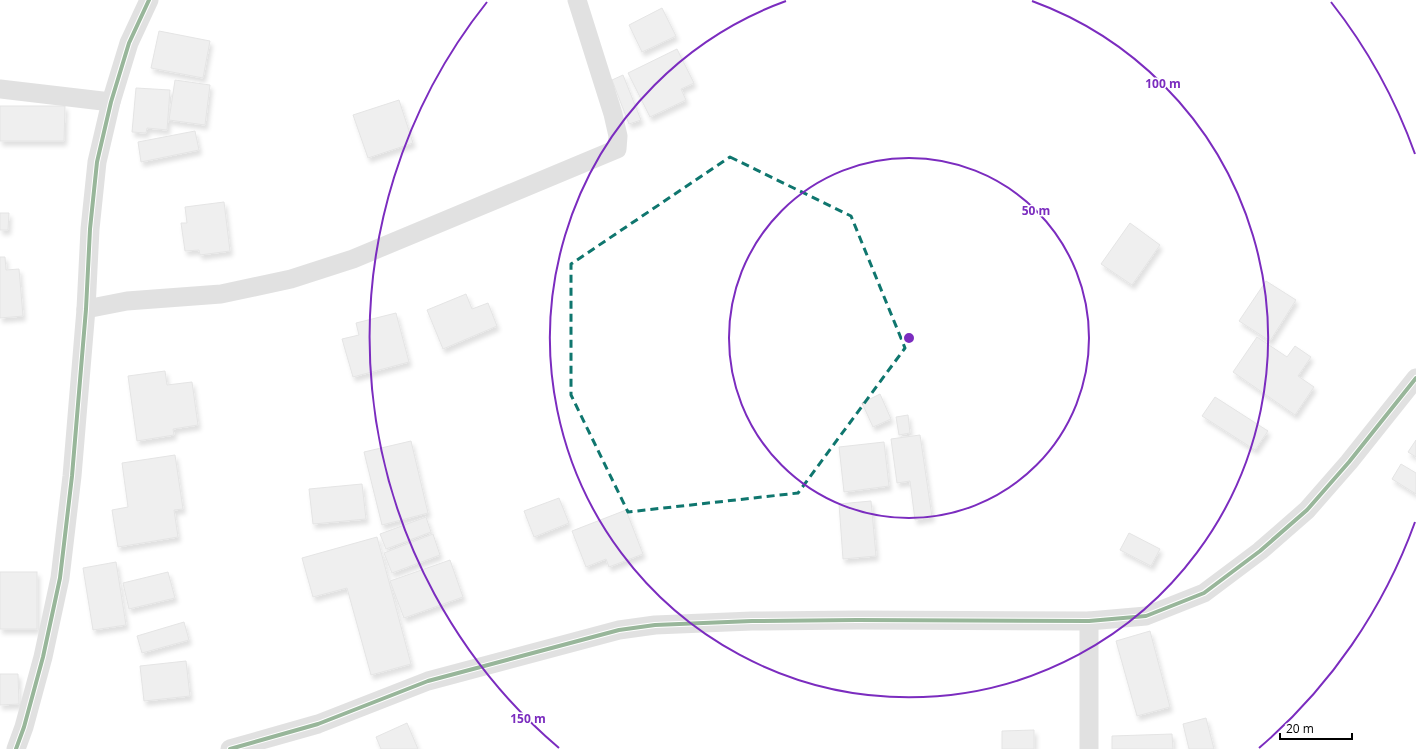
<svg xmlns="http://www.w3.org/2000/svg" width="1416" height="749" font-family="'Open Sans',sans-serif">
<defs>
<filter id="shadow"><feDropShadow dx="2.5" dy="4.5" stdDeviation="2" flood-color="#0004"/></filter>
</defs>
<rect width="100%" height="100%" fill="#fff"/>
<g fill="#dcdcdc" stroke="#c4c4c4" filter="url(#shadow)">
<polygon points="662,8 676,36 642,52 629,25"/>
<polygon points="159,31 210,41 203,78 151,68"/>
<polygon points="677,49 694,83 681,89 686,100 650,117 628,73"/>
<polygon points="623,75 641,120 629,124 612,80"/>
<polygon points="175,80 210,85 205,125 169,120"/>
<polygon points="136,88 170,90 167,130 147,128 146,133 132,132"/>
<polygon points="399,100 413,143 368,158 353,115"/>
<polygon points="0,106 65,106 64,141 0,141"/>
<polygon points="195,131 199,150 141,162 138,142"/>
<polygon points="224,202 230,251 200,255 199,250 185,251 181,223 187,223 185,207"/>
<polygon points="0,213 9,213 8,230 0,230"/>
<polygon points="1130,223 1160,245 1132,285 1101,264"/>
<polygon points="0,257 5,257 6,270 19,269 23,316 0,318"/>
<polygon points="1266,281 1296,300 1270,341 1239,321"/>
<polygon points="466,294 472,309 488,303 497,326 443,349 427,310"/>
<polygon points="396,313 409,362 353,377 342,339 359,335 356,323"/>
<polygon points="1257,337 1287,357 1295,346 1311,357 1298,376 1314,387 1295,415 1233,372"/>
<polygon points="165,371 167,385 192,382 198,425 173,429 174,435 137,441 128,376"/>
<polygon points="880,394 891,419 873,427 862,403"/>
<polygon points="1215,397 1268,431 1255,450 1202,416"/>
<polygon points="908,415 910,433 899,435 896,417"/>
<polygon points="920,435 932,517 915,520 910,481 897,483 891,439"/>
<polygon points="1416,440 1416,457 1408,452"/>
<polygon points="411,441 428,513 382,525 364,452"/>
<polygon points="884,442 889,486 844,492 839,447"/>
<polygon points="175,455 183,509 174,510 178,537 118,547 112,510 128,507 122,463"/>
<polygon points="1401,464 1416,473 1416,494 1392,479"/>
<polygon points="362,484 366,519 313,524 309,489"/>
<polygon points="559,498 569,523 534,537 524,511"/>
<polygon points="871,501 876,556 843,559 839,504"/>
<polygon points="626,510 643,554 609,567 606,559 586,567 572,531"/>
<polygon points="426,517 431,532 386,549 380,534"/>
<polygon points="1129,533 1160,549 1151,566 1120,550"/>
<polygon points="433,534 440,555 392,573 384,553"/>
<polygon points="377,537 411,664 371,675 347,588 313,597 302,558"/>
<polygon points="450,560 463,597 404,618 390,581"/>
<polygon points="116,562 126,625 93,630 83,568"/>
<rect x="0" y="572" width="37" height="57"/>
<polygon points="168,572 175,598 129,609 123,583"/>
<polygon points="184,622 189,640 142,653 137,636"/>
<polygon points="1150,631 1170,707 1137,716 1116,641"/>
<polygon points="186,661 190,696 144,701 140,666"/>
<polygon points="0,674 18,674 19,704 0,705"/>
<polygon points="1206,718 1214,749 1189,749 1183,724"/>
<polygon points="407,723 418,749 381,749 376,737"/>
<polygon points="1034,730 1034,749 1002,749 1002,731"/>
<polygon points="1172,734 1173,749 1112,749 1112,736"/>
</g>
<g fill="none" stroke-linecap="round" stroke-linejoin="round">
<g stroke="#bdbdbd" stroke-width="19">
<polyline points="0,89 111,102"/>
<polyline points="86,309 127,301 221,294 291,279 353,259 617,149 618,136 613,114 577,0"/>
<polyline points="1089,621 1089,749"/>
<polyline points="16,749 24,727 43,657 60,578 72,476 86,309 90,229 97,162 111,102 129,43 149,0"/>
<polyline points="230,749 318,724 428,681 619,630 655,625 752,621 857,620 1089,621 1146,616 1204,593 1260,551 1307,510 1349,462 1416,378"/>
</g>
<defs>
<g id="cycleway">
<polyline points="16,749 24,727 43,657 60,578 72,476 86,309 90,229 97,162 111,102 129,43 149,0"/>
<polyline points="230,749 318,724 428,681 619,630 655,625 752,621 857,620 1089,621 1146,616 1204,593 1260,551 1307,510 1349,462 1416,378"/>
</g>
</defs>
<use href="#cycleway" stroke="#fff" stroke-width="6"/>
<use href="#cycleway" stroke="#1b5e20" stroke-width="4"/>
</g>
<path d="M0 0H1416V749H0ZM730 157 851 216 905 348 798 493 628 512 571 395V264Z" fill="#fff" fill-opacity=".55" fill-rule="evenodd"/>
<path fill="none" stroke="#0f766e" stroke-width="3" stroke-dasharray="8 5" stroke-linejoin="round" d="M730 157 851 216 905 348 798 493 628 512 571 395V264Z"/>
<g fill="none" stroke="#7b2cbf" stroke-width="2">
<circle cx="909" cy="338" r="180"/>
<path d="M1032 1A359 359 0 1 1 786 1"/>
<path d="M1415 522A539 539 0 0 1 1259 748M559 748A539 539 0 0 1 487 2M1331 2A539 539 0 0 1 1415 154"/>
</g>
<circle cx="909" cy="338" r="6" fill="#7b2cbf" stroke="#fff" stroke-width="2"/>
<g font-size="12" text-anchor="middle" font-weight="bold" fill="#7b2cbf" stroke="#fff" stroke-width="3" stroke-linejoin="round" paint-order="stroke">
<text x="1163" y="88">100 m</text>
<text x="1036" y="215">50 m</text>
<text x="528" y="723">150 m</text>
</g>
<path d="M1280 733v6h72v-6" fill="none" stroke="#000000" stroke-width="2"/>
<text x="1286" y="733" font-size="12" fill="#000000" stroke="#ffffff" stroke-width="3" paint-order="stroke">20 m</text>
</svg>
